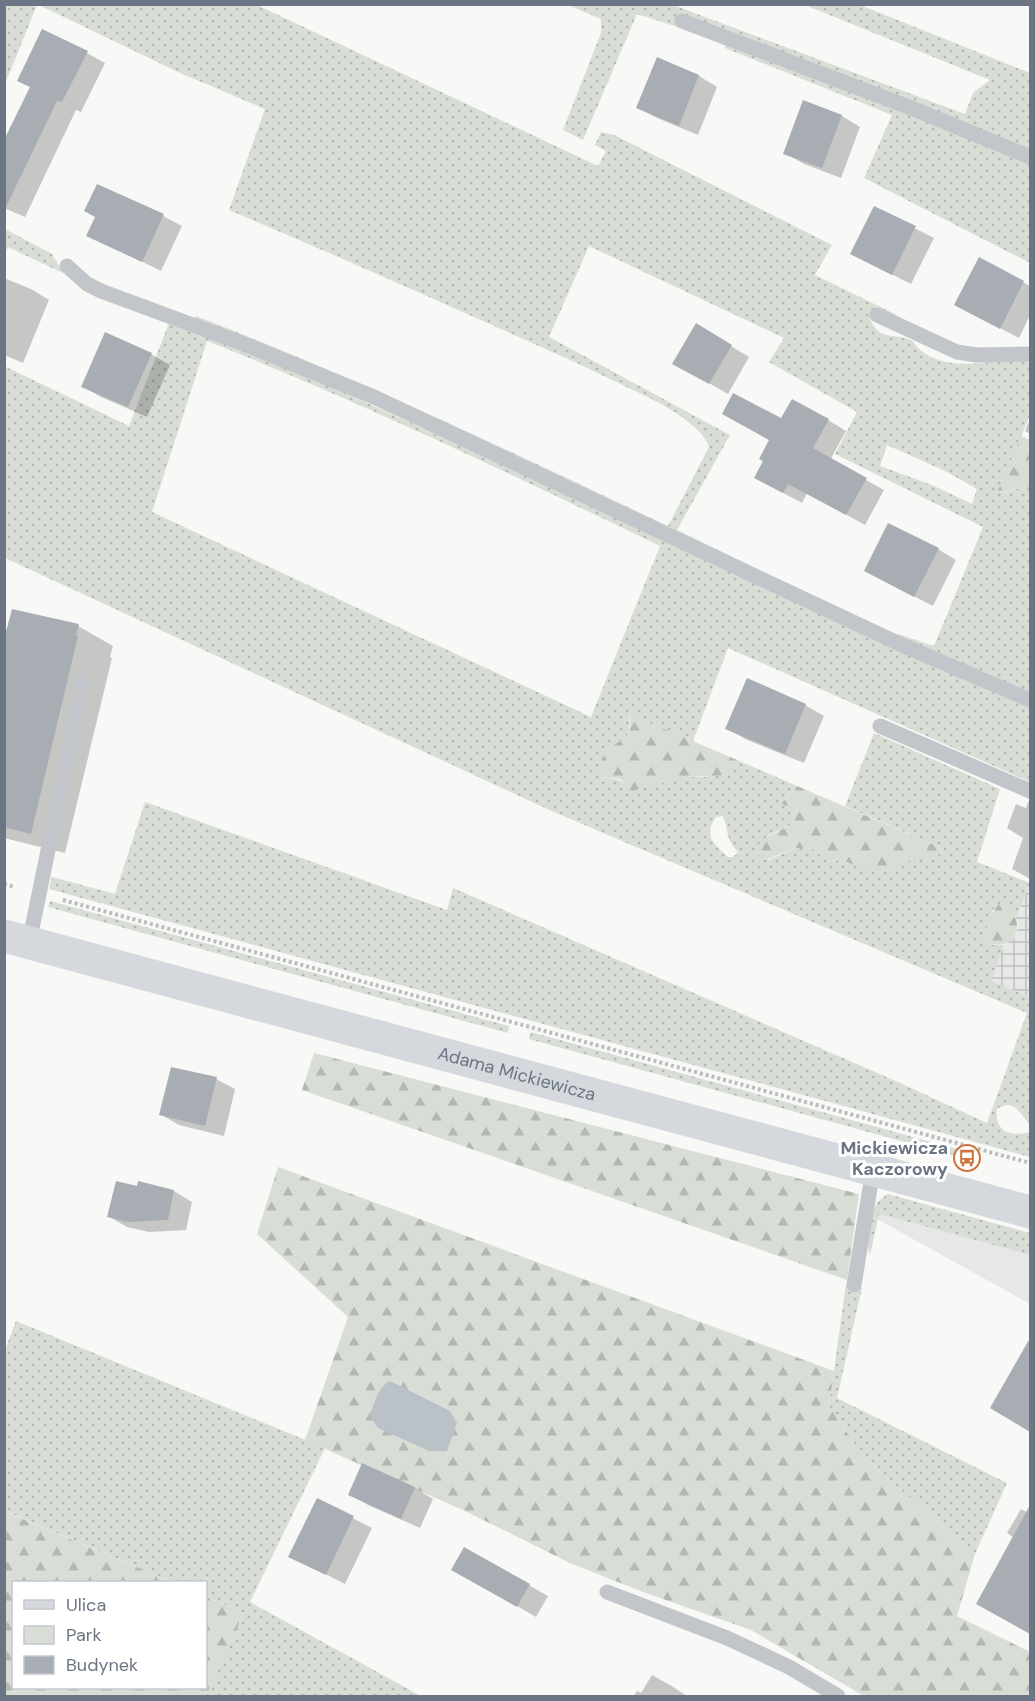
<svg xmlns="http://www.w3.org/2000/svg" width="1035" height="1701" font-family="'DM Sans',sans-serif">
<defs>
<pattern id="industrial-grid" width="8" height="8" patternUnits="userSpaceOnUse" patternTransform="scale(1.5)"><rect width="8" height="8" fill="#e6e7e6"/><path d="M0 4h8M4 0v8" fill="none" stroke="#bec0c0"/></pattern>
<pattern id="green-dots" width="8" height="8" patternUnits="userSpaceOnUse" patternTransform="scale(1.5)"><rect width="8" height="8" fill="#d8ddd6"/><path d="M2 2h.1M6 6h.1" fill="none" stroke="#b3b8b3" stroke-width="1.8" stroke-linecap="round"/></pattern>
<pattern id="forest-firs" width="22" height="20" patternUnits="userSpaceOnUse" patternTransform="scale(1.5)"><rect width="22" height="20" fill="#d8ddd6"/><path d="M5 1l3.5 6h-7zM16 11l3.5 6h-7z" fill="#b3b8b3"/></pattern>
</defs>
<rect width="100%" height="100%" fill="#f8f8f6"/>
<polygon fill="#e6e7e6" points="879,1214 1030,1255 1030,1304 877,1219"/>
<polygon fill="url(#industrial-grid)" points="1030,883 1030,997 990,981 1004,945 1015,937 1018,928 1016,918"/>
<g fill="url(#green-dots)" fill-rule="evenodd">
<polygon points="5,4 37,5 5,84 4,5"/>
<path d="M39 5H257L598 166 606 151 595 145 601 132 614 135 832 245 815 275 897 315 874 311 870 319C880 340 889 333 908 339 914 340 914 344 918 348 924 354 934 359 942 361 971 369 1001 357 1030 362V415L998 493 1030 486V692L896 637 898 634 934 646 983 527 835 454 857 412 769 362 784 338 589 246 549 337 730 435 677 530 743 562 740 563 194 319 196 316C357 378 512 452 668 526L709 447C706 432 677 413 663 405 611 378 557 354 503 330 412 289 321 249 229 210L265 109 178 72ZM887 445 945 471 977 489 972 504 932 485 880 466Z"/>
<polygon points="568,5 673,5 965,114 973,93 990,80 805,5 860,5 1030,73 1030,151 681,18 678,27 637,14 583,140 563,130 601,33 601,19"/>
<polygon points="726,44 895,108 1030,164 1030,263 864,178 892,115 725,48"/>
<polygon points="5,229 52,254 63,273 8,247 5,254"/>
<path d="M169 323 282 365 365 402 571 496 901 652 1030 708V782L728 648 693 741 629 715C631 735 627 741 608 750L601 777C616 780 622 776 628 793L647 785 668 782 685 777H706L736 769 737 760 797 786 782 803 794 816 792 824 767 836 768 860 796 848 814 849 827 861 842 860 857 866 906 862 917 857H936L944 849 845 806 874 733 1000 789 977 862 1030 883 1016 918 1011 905 993 909 985 941 993 945H1004L991 981 1030 997V1125C1020 1114 1014 1097 997 1109 994 1132 1011 1137 1030 1132V1157L49 889 52 877 115 894 145 802 447 910 453 888 898 1082 987 1123 1027 1013 554 812 5 558 4 366 129 426ZM207 341C361 402 511 474 660 546L591 717 152 512ZM723 816C729 831 725 838 738 852L733 857H728C714 844 703 836 716 817Z"/>
<polygon points="50,901 509,1026 508,1033 48,907"/>
<polygon points="531,1032 957,1149 956,1156 529,1039"/>
<path d="M888 1194 1030 1233V1255L879 1214 870 1255C865 1244 871 1213 877 1203 880 1199 884 1197 888 1194Z"/>
<polygon points="846,1284 862,1288 837,1398 1007,1483 975,1554 865,1459 829,1406"/>
<polygon points="16,1321 325,1448 250,1602 421,1696 206,1696 244,1613 206,1597 206,1582 172,1582 5,1511 4,1353"/>
</g>
<g fill="url(#forest-firs)">
<polygon points="1021,436 1030,440 1030,486 997,493"/>
<path d="M629 714 737 760 736 769C722 780 702 775 686 777 680 778 674 781 668 782 651 786 644 786 628 793L623 789 624 784 620 779 601 777 597 771C600 764 603 754 609 749 625 737 633 738 629 714Z"/>
<path d="M797 786 944 849 936 857H917L894 869 876 871 857 866 842 860 827 861 813 849 796 848 762 861C756 854 757 848 761 840L792 824 794 816 782 803Z"/>
<path d="M1001 902 1012 905C1014 913 1018 922 1017 930 1014 946 996 948 985 941 985 927 991 911 1001 902Z"/>
<polygon points="314,1053 859,1194 847,1280 302,1090"/>
<polygon points="278,1167 834,1371 829,1406 865,1459 975,1554 957,1616 1030,1652 1030,1696 864,1696 751,1630 643,1592 570,1563 465,1511 305,1440 348,1317 257,1234"/>
<polygon points="4,1511 172,1582 14,1582 14,1688 206,1688 206,1597 244,1613 206,1696 5,1696"/>
</g>
<path fill="#bbc2c7" d="M390 1381 450 1411 457 1423 447 1451H429L378 1428 370 1416C374 1404 378 1387 390 1381Z"/>
<g fill="#0003">
<polygon points="87,53 105,63 81,112 76,110 25,217 4,208 4,143"/>
<polygon points="658,59 699,76 717,87 698,135 657,118 638,108"/>
<polygon points="804,102 842,116 860,127 841,178 804,164 785,153"/>
<polygon points="875,208 934,238 911,284 871,264"/>
<polygon points="163,216 182,226 161,271 88,235"/>
<polygon points="979,259 1030,286 1030,315 1019,338 956,305"/>
<polygon points="4,278 31,289 49,300 23,363 4,355"/>
<polygon points="696,325 749,357 728,394 674,363"/>
<polygon points="151,354 170,365 147,417 101,397 82,386"/>
<polygon points="1030,419 1030,434 1025,431"/>
<polygon points="782,420 828,420 846,431 830,460 884,490 865,525 807,493 802,503 774,488"/>
<polygon points="938,549 956,560 933,606 884,581"/>
<polygon points="78,626 113,646 110,657 112,658 65,853 4,838 4,645"/>
<polygon points="805,705 824,716 804,763 745,739 727,728"/>
<polygon points="1028,802 1030,802 1030,879 1012,869 1023,838 1007,828 1016,804 1026,808"/>
<polygon points="216,1079 235,1089 224,1136 179,1125 160,1114"/>
<polygon points="139,1183 174,1191 192,1202 186,1230 149,1232 127,1227 108,1216 138,1188"/>
<polygon points="1027,1348 1030,1350 1030,1431 992,1408"/>
<polygon points="363,1465 415,1488 433,1499 420,1528 368,1505 350,1494"/>
<polygon points="317,1500 372,1528 345,1584 290,1556"/>
<polygon points="1021,1509 1030,1514 1030,1633 996,1614 1014,1538 1007,1533"/>
<polygon points="465,1549 548,1596 536,1617 453,1569"/>
<polygon points="652,1675 670,1685 687,1696 634,1696 637,1691 641,1693"/>
</g>
<g fill="#a8adb4">
<polygon points="42,29 88,51 62,102 57,101 4,211 4,140 30,87 17,81"/>
<polygon points="657,57 699,75 679,126 636,108"/>
<polygon points="803,100 842,115 822,168 783,154"/>
<polygon points="97,184 164,214 142,262 86,236 95,217 84,211"/>
<polygon points="874,206 916,226 892,275 850,254"/>
<polygon points="979,257 1024,281 1000,329 954,305"/>
<polygon points="696,323 732,345 709,384 672,364"/>
<polygon points="105,332 152,353 128,407 81,387"/>
<polygon points="733,393 781,418 792,399 829,419 813,448 867,478 846,515 788,484 783,493 754,478 763,461 759,459 769,440 722,414"/>
<polygon points="888,523 939,548 914,597 864,571"/>
<polygon points="12,609 79,624 76,636 78,636 31,834 4,827 4,639"/>
<polygon points="747,678 806,704 785,754 725,729"/>
<polygon points="171,1067 217,1077 205,1126 159,1115"/>
<polygon points="116,1181 137,1186 138,1181 174,1190 168,1220 129,1222 107,1217"/>
<polygon points="1030,1338 1030,1432 990,1408"/>
<polygon points="362,1463 415,1487 401,1519 348,1495"/>
<polygon points="317,1498 354,1516 326,1575 288,1557"/>
<polygon points="1030,1505 1030,1634 976,1604"/>
<polygon points="464,1547 530,1584 517,1607 451,1570"/>
</g>
<g fill="none" stroke-linecap="round" stroke-linejoin="round">
<g stroke="#babcbf" stroke-width="4" stroke-dasharray="3 3" stroke-linecap="butt">
<polyline points="4,884 15,887"/>
<polyline points="63,900 1030,1163"/>
</g>
<g stroke="#c2c5c9" stroke-width="15">
<polyline points="682,21 909,107 1030,157"/>
<polyline points="67,266 87,284 101,291 244,344 374,397 902,645 1030,700"/>
<polyline points="877,315 957,352 977,355 1030,354"/>
<polyline points="880,726 1030,791"/>
<polyline points="29,943 83,680"/>
<polyline points="854,1285 873,1170"/>
<polyline points="607,1592 727,1638 789,1667 838,1696"/>
</g>
<path stroke="#d5d8dc" stroke-width="33" id="s1" d="M4 936 1030 1212"/>
</g>
<defs>
<symbol id="bus-ring" viewBox="-11 -11 22 22"><circle r="9.5" fill="#fff" stroke="#ce7441" stroke-width="1.5"/><path d="M-5-6H5V4H4V6H2V4H-2V6H-4V4H-5ZM-3.5-4V0h7V-4ZM-3.5 1.2v1.5H-2V1.2ZM2 1.2v1.5H3.5V1.2Z" fill="#ce7441"/></symbol>
</defs>
<g fill-rule="evenodd">
<use href="#bus-ring" x="952" y="1143" width="30" height="30"/>
</g>
<g text-anchor="middle" stroke-width="6" stroke-linejoin="round" paint-order="stroke">
<g font-size="18" fill="#6b7583" stroke="#fff">
<text dy="6" stroke="none"><textPath href="#s1" startOffset="531">Adama Mickiewicza</textPath></text>
</g>
<g font-size="18" font-weight="bold" fill="#6b7583" stroke="#fff" text-anchor="end">
<text x="948" y="1154">Mickiewicza<tspan x="948" dy="21">Kaczorowy</tspan></text>
</g>
</g>
<rect width="1035" height="1701" fill="none" stroke="#6b7583" stroke-width="12"/>
<rect x="12" y="1581" width="195" height="108" fill="#ffffff" stroke="#c4c8cd" stroke-width="1.5"/>
<rect x="24" y="1600" width="30" height="9" fill="#d5d8dc" stroke="#c4c8cd" stroke-width="1.5"/>
<text x="66" y="1611" font-size="18" fill="#6b7583">Ulica</text>
<rect x="24" y="1626" width="30" height="18" fill="#d8ddd6" stroke="#c4c8cd" stroke-width="1.5"/>
<text x="66" y="1641" font-size="18" fill="#6b7583">Park</text>
<rect x="24" y="1656" width="30" height="18" fill="#a8adb4" stroke="#c4c8cd" stroke-width="1.5"/>
<text x="66" y="1671" font-size="18" fill="#6b7583">Budynek</text>
</svg>
